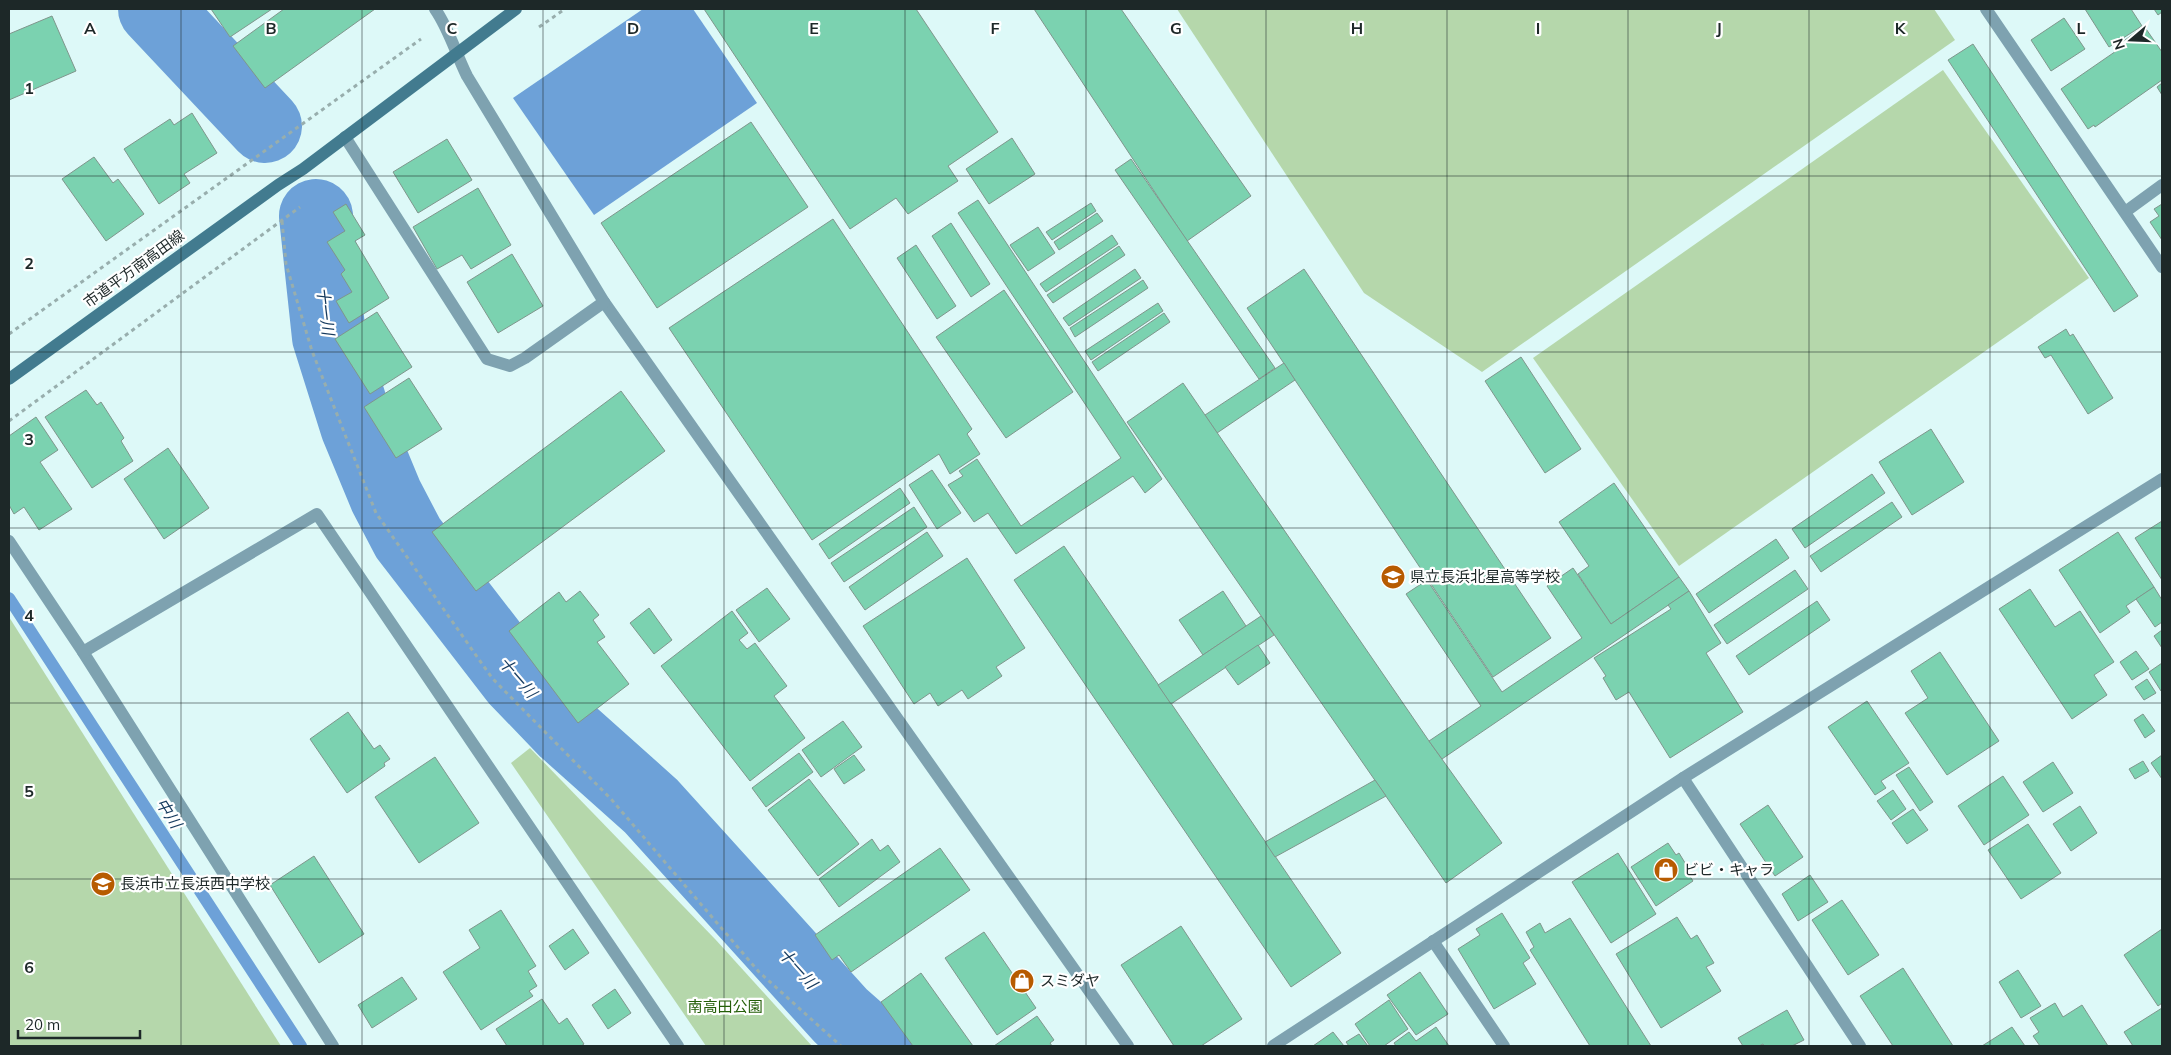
<svg xmlns="http://www.w3.org/2000/svg" width="2171" height="1055" font-family="Mulish,'Noto Sans JP',sans-serif">
<rect width="100%" height="100%" fill="#ddf9f8"/>
<g fill="#b5d7ab">
<polygon points="1177,9 1934,9 1955,40 1482,372 1364,293"/>
<polygon points="1943,70 2089,278 1679,566 1533,358"/>
<polygon points="9,617 281,1046 9,1046"/>
<polygon points="530,748 715,939 812,1046 706,1046 511,763"/>
</g>
<polygon fill="#6da1d8" points="643,9 693,9 757,103 594,215 513,98"/>
<g fill="none" stroke-linecap="round" stroke-linejoin="round">
<polyline stroke="#6da1d8" stroke-width="12" points="9,598 301,1046"/>
<g stroke="#6da1d8" stroke-width="74">
<polyline points="155,9 265,126"/>
<polyline points="316,216 329,337 357,426 386,496 408,538 516,678 566,730 651,806 841,1016 875,1046"/>
</g>
</g>
<g fill="#7bd2b0" stroke="#7f968c">
<polygon points="211,9 272,9 230,37"/>
<polygon points="284,9 375,9 265,88 233,46"/>
<polygon points="704,9 916,9 998,132 948,166 958,181 908,214 896,198 850,229"/>
<polygon points="1034,9 1121,9 1251,196 1187,241"/>
<polygon points="2085,9 2131,9 2142,26 2109,47"/>
<polygon points="2154,9 2162,9 2162,12 2158,15"/>
<polygon points="52,16 76,71 9,100 9,34"/>
<polygon points="2064,18 2085,49 2051,71 2031,40"/>
<polygon points="2144,26 2162,52 2162,80 2095,127 2094,125 2088,129 2061,89 2119,49 2117,46"/>
<polygon points="1973,44 2138,296 2114,312 1948,60"/>
<polygon points="2162,83 2162,95 2157,87"/>
<polygon points="192,113 217,153 184,174 190,183 159,204 124,149 170,119 174,125"/>
<polygon points="751,122 808,207 657,308 601,223"/>
<polygon points="1012,138 1035,174 989,204 966,169"/>
<polygon points="447,139 472,180 418,213 393,172"/>
<polygon points="94,157 113,183 118,179 144,214 106,241 62,179"/>
<polygon points="1131,159 1275,368 1259,379 1115,170"/>
<polygon points="478,188 511,245 471,269 462,255 437,269 413,227"/>
<polygon points="978,200 1162,479 1145,493 1133,476 1016,554 988,513 974,522 948,485 963,476 959,471 977,459 1021,526 1121,458 958,213"/>
<polygon points="1091,203 1096,211 1052,240 1046,232"/>
<polygon points="346,204 365,235 355,241 389,298 349,323 336,301 352,292 341,274 345,270 327,242 345,231 333,212"/>
<polygon points="2162,204 2162,240 2150,222 2159,216 2154,209"/>
<polygon points="1097,213 1103,221 1059,250 1054,242"/>
<polygon points="833,219 972,429 967,434 980,454 950,474 939,454 812,540 669,328"/>
<polygon points="951,223 990,284 971,297 932,236"/>
<polygon points="1038,227 1055,253 1028,271 1010,245"/>
<polygon points="1112,235 1118,244 1046,292 1040,284"/>
<polygon points="916,245 956,306 937,319 897,258"/>
<polygon points="1119,246 1125,255 1053,303 1047,295"/>
<polygon points="512,254 543,306 498,333 467,282"/>
<polygon points="1135,269 1141,278 1069,326 1063,318"/>
<polygon points="1304,269 1551,638 1493,677 1247,308"/>
<polygon points="1143,280 1148,288 1075,337 1070,328"/>
<polygon points="1004,290 1073,392 1006,438 936,337"/>
<polygon points="1158,303 1163,311 1091,360 1085,351"/>
<polygon points="377,312 412,367 370,394 335,339"/>
<polygon points="1164,313 1170,322 1098,371 1092,362"/>
<polygon points="2066,329 2070,336 2073,334 2113,398 2088,414 2051,355 2045,358 2038,347"/>
<polygon points="1521,357 1581,449 1545,473 1485,381"/>
<polygon points="1284,363 1295,380 1217,433 1205,415"/>
<polygon points="409,378 442,429 396,458 364,407"/>
<polygon points="1183,383 1429,741 1502,843 1446,883 1127,422"/>
<polygon points="86,390 97,405 101,402 124,438 121,441 133,461 92,488 45,417"/>
<polygon points="621,391 665,451 476,591 432,532"/>
<polygon points="36,417 58,450 40,462 72,509 39,530 24,507 14,514 9,505 9,436"/>
<polygon points="1931,429 1964,482 1912,515 1879,462"/>
<polygon points="168,448 209,508 164,539 124,479"/>
<polygon points="932,470 961,513 937,529 909,485"/>
<polygon points="1872,474 1885,493 1805,548 1792,529"/>
<polygon points="1614,483 1679,577 1611,624 1578,574 1589,566 1559,522"/>
<polygon points="900,488 910,503 829,559 819,544"/>
<polygon points="1892,502 1902,517 1821,572 1810,556"/>
<polygon points="914,507 927,527 844,582 831,563"/>
<polygon points="2162,521 2162,580 2135,538"/>
<polygon points="927,532 943,556 865,610 849,587"/>
<polygon points="2118,532 2154,587 2126,606 2130,612 2100,633 2059,570"/>
<polygon points="1776,539 1789,558 1709,613 1696,594"/>
<polygon points="1064,546 1341,953 1291,987 1014,580"/>
<polygon points="967,558 1025,648 996,667 1002,676 968,699 962,690 938,706 930,693 914,704 863,626"/>
<polygon points="1573,568 1611,624 1679,577 1689,591 1442,759 1429,741 1481,706 1406,594 1427,580 1502,692 1582,638 1547,586"/>
<polygon points="1795,570 1808,589 1727,644 1714,625"/>
<polygon points="2154,587 2162,600 2162,622 2155,627 2136,599"/>
<polygon points="767,588 790,619 759,642 736,610"/>
<polygon points="2030,589 2055,627 2080,611 2114,662 2094,675 2107,695 2072,719 1999,609"/>
<polygon points="580,591 599,615 593,620 605,637 597,642 629,684 578,723 509,631 559,592 566,602"/>
<polygon points="1223,591 1246,626 1203,655 1179,620"/>
<polygon points="1689,591 1721,643 1706,653 1743,712 1670,758 1629,692 1616,700 1603,678 1606,676 1594,658 1671,609 1668,605"/>
<polygon points="1817,601 1830,620 1749,675 1736,656"/>
<polygon points="649,608 672,640 654,654 630,623"/>
<polygon points="732,611 748,633 739,640 747,649 755,643 787,686 774,696 805,738 750,781 661,666"/>
<polygon points="1261,616 1274,635 1171,704 1158,685"/>
<polygon points="2162,630 2162,648 2154,636"/>
<polygon points="1258,645 1270,663 1238,685 1225,667"/>
<polygon points="2136,651 2149,669 2132,680 2120,662"/>
<polygon points="1940,652 1999,741 1947,775 1905,713 1928,698 1911,671"/>
<polygon points="2162,663 2162,690 2161,691 2149,672"/>
<polygon points="2147,679 2156,693 2144,700 2135,687"/>
<polygon points="1867,701 1909,763 1881,781 1886,788 1875,795 1828,727"/>
<polygon points="348,712 374,749 380,745 390,759 384,763 385,766 347,793 310,739"/>
<polygon points="2143,714 2155,731 2145,738 2134,720"/>
<polygon points="843,721 862,747 821,777 802,750"/>
<polygon points="799,753 813,772 766,807 752,788"/>
<polygon points="854,755 865,770 844,784 834,769"/>
<polygon points="2162,755 2162,779 2151,763"/>
<polygon points="435,757 479,823 419,863 375,797"/>
<polygon points="2143,761 2149,771 2135,779 2129,769"/>
<polygon points="2053,762 2073,793 2043,812 2023,782"/>
<polygon points="1909,767 1933,802 1920,811 1896,775"/>
<polygon points="2003,776 2029,815 1984,845 1958,806"/>
<polygon points="809,779 859,844 818,876 768,810"/>
<polygon points="1375,780 1386,796 1275,857 1265,842"/>
<polygon points="1893,790 1906,809 1891,820 1877,801"/>
<polygon points="1768,805 1803,857 1775,876 1740,824"/>
<polygon points="2080,806 2097,833 2071,851 2053,824"/>
<polygon points="1913,809 1928,830 1907,844 1892,823"/>
<polygon points="2028,824 2061,873 2021,899 1988,850"/>
<polygon points="872,839 880,851 888,845 900,862 839,907 819,879"/>
<polygon points="1668,843 1676,855 1679,853 1690,871 1687,872 1693,881 1656,906 1631,867"/>
<polygon points="940,848 970,890 851,972 839,955 832,960 815,935"/>
<polygon points="1618,853 1656,914 1611,943 1572,882"/>
<polygon points="314,856 364,934 319,963 270,885"/>
<polygon points="1810,875 1828,902 1798,921 1782,894"/>
<polygon points="1842,900 1879,955 1848,975 1812,920"/>
<polygon points="501,910 536,966 528,971 537,986 529,991 533,996 481,1030 443,972 480,948 469,930"/>
<polygon points="1502,913 1530,958 1523,963 1536,984 1494,1009 1458,949 1480,935 1476,929"/>
<polygon points="1677,917 1691,939 1697,935 1714,963 1706,967 1721,991 1661,1028 1616,954"/>
<polygon points="1570,918 1651,1046 1590,1046 1530,950 1534,947 1526,932 1540,923 1545,933"/>
<polygon points="1181,926 1242,1019 1201,1046 1174,1046 1121,965"/>
<polygon points="573,929 589,953 565,970 549,946"/>
<polygon points="2162,929 2162,1003 2158,1006 2124,955"/>
<polygon points="984,932 1036,1008 997,1035 945,958"/>
<polygon points="1903,968 1953,1046 1893,1046 1860,996"/>
<polygon points="2018,970 2041,1006 2021,1018 1999,982"/>
<polygon points="1420,972 1448,1014 1416,1035 1387,995"/>
<polygon points="921,973 973,1046 913,1046 881,1002"/>
<polygon points="402,977 417,999 372,1028 358,1005"/>
<polygon points="615,989 631,1013 608,1029 592,1005"/>
<polygon points="542,999 559,1024 567,1018 584,1044 581,1046 507,1046 496,1029"/>
<polygon points="1389,1000 1408,1029 1384,1046 1370,1046 1355,1024"/>
<polygon points="2055,1003 2063,1017 2082,1005 2108,1046 2040,1046 2033,1036 2039,1032 2030,1018"/>
<polygon points="2162,1008 2162,1046 2133,1046 2124,1032"/>
<polygon points="1787,1010 1804,1040 1792,1046 1764,1046 1763,1044 1759,1046 1743,1046 1738,1038"/>
<polygon points="1037,1016 1054,1040 1050,1043 1052,1046 994,1046"/>
<polygon points="1436,1027 1449,1046 1396,1046 1394,1043 1409,1032 1416,1041"/>
<polygon points="2012,1027 2025,1046 1982,1046"/>
<polygon points="1333,1032 1344,1046 1313,1046"/>
<polygon points="1359,1034 1368,1046 1349,1046 1346,1042"/>
</g>
<g fill="none" stroke-linecap="round" stroke-linejoin="round">
<g stroke="#98aead" stroke-width="3" stroke-dasharray="4 4" stroke-linecap="butt">
<polyline points="539,27 565,9"/>
<polyline points="282,221 286,264 312,351 376,513 492,678 611,799 759,972 841,1046"/>
<polyline points="9,334 421,39"/>
<polyline points="9,421 300,207"/>
</g>
<g stroke="#7ea2b0" stroke-width="12">
<path d="M435 9C449 29 456 54 467 76L604 302 1128 1046"/>
<polyline points="1986,9 2162,267"/>
<polyline points="345,137 487,359 510,366 525,358 604,302"/>
<polyline points="2125,212 2162,185"/>
<polyline points="9,541 83,652 333,1046"/>
<polyline points="83,652 317,514 678,1046"/>
<polyline points="1683,778 1860,1046"/>
<polyline points="1433,941 1504,1046"/>
<polyline points="1273,1046 1683,778 2162,479"/>
</g>
<polyline stroke="#427b8f" stroke-width="12" points="9,379 278,185 303,169 516,9"/>
</g>
<path fill="none" stroke="#1d2828" stroke-width="1" stroke-opacity="0.55" d="M181 9V1046M362 9V1046M543 9V1046M724 9V1046M905 9V1046M1086 9V1046M1266 9V1046M1447 9V1046M1628 9V1046M1809 9V1046M1990 9V1046M9 176H2162M9 352H2162M9 528H2162M9 703H2162M9 879H2162"/>
<defs>
<symbol id="school-disc" viewBox="-11 -11 22 22"><circle r="9.5" fill="#b75b00" stroke="#fff"/><path d="M0-5L7-2L0 1L-7-2ZM-4 1L0 2.5L4 1V4Q0 6-4 4Z" fill="#fff"/></symbol>
<symbol id="shop-disc" viewBox="-11 -11 22 22"><circle r="9.5" fill="#b75b00" stroke="#fff"/><path d="M-5-2.5h2.3a2.7 3.5 0 0 1 5.4 0H5L5.5 6h-11ZM-1.5-2.5h3a1.5 2.3 0 0 0-3 0Z" fill="#fff"/></symbol>
</defs>
<g fill-rule="evenodd">
<use href="#school-disc" x="1379" y="563" width="28" height="28"/>
<use href="#shop-disc" x="1652" y="856" width="28" height="28"/>
<use href="#school-disc" x="89" y="870" width="28" height="28"/>
<use href="#shop-disc" x="1008" y="967" width="28" height="28"/>
</g>
<g text-anchor="middle" stroke-width="4.5" stroke-linejoin="round" paint-order="stroke">
<g font-size="15" fill="#1d2828" stroke="#fff">
<text transform="translate(134 269) rotate(-36)" y="5">市道平方南高田線</text>
</g>
<g font-size="15" fill="#1d2828" stroke="#fff" text-anchor="start">
<text x="1410" y="582">県立長浜北星高等学校</text>
<text x="1684" y="875">ビビ・キャラ</text>
<text x="120" y="889">長浜市立長浜西中学校</text>
<text x="1040" y="986">スミダヤ</text>
</g>
<g font-size="15" fill="#235e07" stroke="#fff">
<text x="725" y="1012">南高田公園</text>
</g>
<g font-size="16" font-style="italic" fill="#153a5e" stroke="#fff">
<text transform="translate(326 311) rotate(83)" y="6">十一川</text>
<text transform="translate(518 677) rotate(49)" y="6">十一川</text>
<text transform="translate(169 813) rotate(57)" y="6">中川</text>
<text transform="translate(798 968) rotate(48)" y="6">十一川</text>
</g>
</g>
<g font-size="16" text-anchor="middle" font-weight="bold" fill="#1d2828" stroke="#fff" stroke-width="4.5" stroke-linejoin="round" paint-order="stroke">
<text x="90" y="34">A</text>
<text x="271" y="34">B</text>
<text x="452" y="34">C</text>
<text x="633" y="34">D</text>
<text x="814" y="34">E</text>
<text x="995" y="34">F</text>
<text x="1176" y="34">G</text>
<text x="1357" y="34">H</text>
<text x="1538" y="34">I</text>
<text x="1719" y="34">J</text>
<text x="1900" y="34">K</text>
<text x="2081" y="34">L</text>
<text x="29" y="94">1</text>
<text x="29" y="269">2</text>
<text x="29" y="445">3</text>
<text x="29" y="621">4</text>
<text x="29" y="797">5</text>
<text x="29" y="973">6</text>
</g>
<rect width="2171" height="1055" fill="none" stroke="#1d2828" stroke-width="20"/>
<g transform="translate(2131 40) rotate(251)" stroke="#ffffff" stroke-width="4" paint-order="stroke">
<path d="M0-4L9 19L0 12L-9 19Z" fill="#1d2828"/>
<text y="-8" font-size="14" font-weight="bold" text-anchor="middle" fill="#1d2828">N</text>
</g>
<path d="M18 1030v8h122v-8" fill="none" stroke="#1d2828" stroke-width="2.5"/>
<text x="25" y="1030" font-size="15" fill="#1d2828" stroke="#ffffff" stroke-width="4" paint-order="stroke">20 m</text>
</svg>
